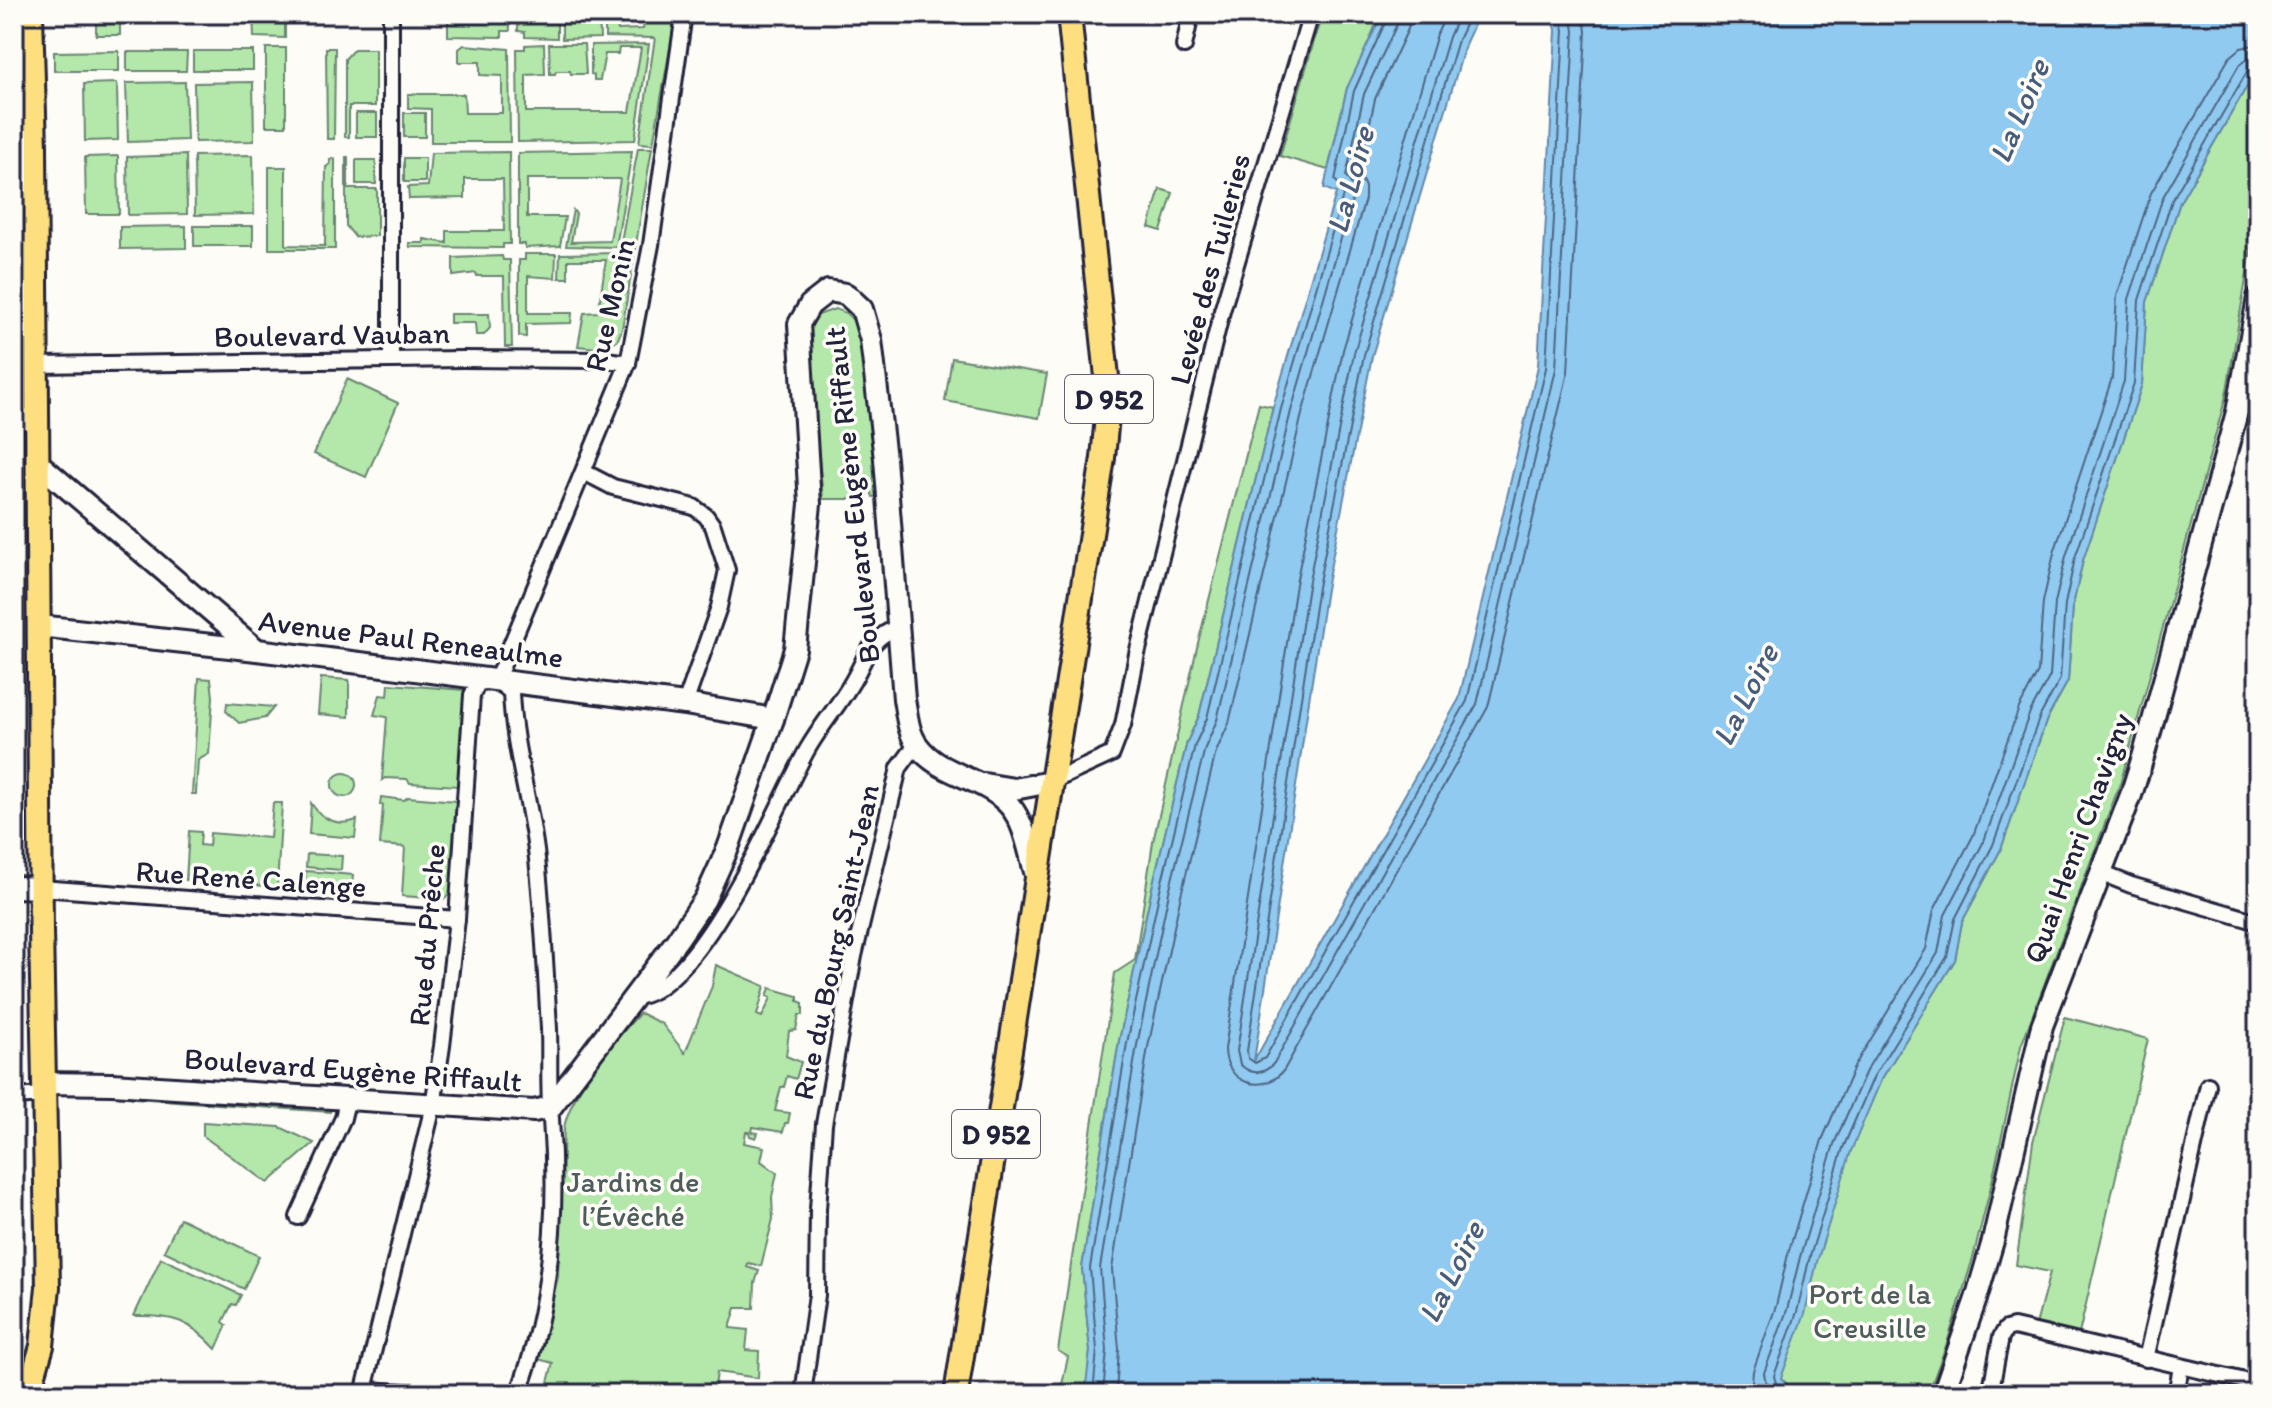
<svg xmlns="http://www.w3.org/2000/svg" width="2272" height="1408" font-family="Itim,sans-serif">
<rect width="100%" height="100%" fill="#fdfcf7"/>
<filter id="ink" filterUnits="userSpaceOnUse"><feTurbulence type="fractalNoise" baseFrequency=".0125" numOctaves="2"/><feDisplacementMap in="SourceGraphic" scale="16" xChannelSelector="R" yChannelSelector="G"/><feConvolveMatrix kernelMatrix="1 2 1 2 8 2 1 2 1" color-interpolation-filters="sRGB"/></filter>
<g filter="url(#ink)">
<g fill="#b3e8aa" stroke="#6a8572" stroke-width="2">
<rect x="96" y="14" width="24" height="21"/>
<polygon points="253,14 285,14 285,38 254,37"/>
<polygon points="501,14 509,14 510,31 502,31 502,37 448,36 448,16 474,19 475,16"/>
<polygon points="518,14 557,15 557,38 525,37 525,32 518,31"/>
<polygon points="599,14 600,38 562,39 562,15 571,15 571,18 585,18 586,15"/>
<polygon points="605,14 611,14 610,24 617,24 618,30 643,29 646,14 676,14 653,144 639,143 655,38 605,37"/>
<polygon points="1322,14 1380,14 1358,69 1347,88 1328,170 1280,156"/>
<polygon points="544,44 545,74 526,75 526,112 630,112 641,48 619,48 618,54 605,54 600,80 594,80 594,75 591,74 591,45 649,44 635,140 518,142 517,49 525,49 525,45"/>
<polygon points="549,44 584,44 586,74 571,74 570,71 556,71 555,74 550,74"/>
<polygon points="464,45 509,49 510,142 431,142 431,109 408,108 408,94 464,94 465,113 502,113 502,76 480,75 480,62 459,62 459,49"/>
<rect x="266" y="48" width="20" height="78"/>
<polygon points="326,48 335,48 334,139 327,139"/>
<polygon points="354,49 375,49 375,106 349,106 349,137 345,137 345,59"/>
<polygon points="119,51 119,71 54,71 54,52"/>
<rect x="193" y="51" width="60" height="19"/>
<polygon points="127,52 187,52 186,71 127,71"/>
<polygon points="2258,67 2258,209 2226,396 2121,781 2021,1046 1992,1182 1973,1258 1947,1343 1928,1394 1776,1394 1793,1278 1881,1080 1955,960 1962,922 2001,849 2047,719 2068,681 2073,605 2083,560 2142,384 2147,302 2180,202"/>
<polygon points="185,82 187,140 128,142 126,83"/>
<polygon points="253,82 254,141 195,142 194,83"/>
<polygon points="117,83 118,140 85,141 84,84"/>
<rect x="356" y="113" width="21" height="24"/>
<rect x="404" y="113" width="21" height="24"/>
<polygon points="638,148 652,148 622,329 618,339 606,349 578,346 584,313 598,312 606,260 568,260 568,278 559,278 560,254 619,253"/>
<polygon points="632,151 616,247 566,246 573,210 576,214 571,242 610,241 620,179 527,179 527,217 565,217 560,246 525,248 525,244 518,244 518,153"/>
<polygon points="509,152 510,244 503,244 503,248 410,247 409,243 424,243 424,239 447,243 447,231 504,231 503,179 465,179 465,198 409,199 408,187 428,186 431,153"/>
<polygon points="186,155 187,214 128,215 127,157"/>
<polygon points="253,155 254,214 195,215 194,156"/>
<polygon points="118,156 119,214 86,214 85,157"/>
<polygon points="346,157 348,157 348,189 377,189 377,236 355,237 346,226"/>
<rect x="404" y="158" width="21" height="24"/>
<polygon points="330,159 335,159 335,249 269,249 269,167 286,167 286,245 325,246 326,167 330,164"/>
<rect x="356" y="160" width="20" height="24"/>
<polygon points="1160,189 1173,193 1161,231 1149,227"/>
<polygon points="186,226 186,248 120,249 120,227"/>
<rect x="194" y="226" width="59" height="20"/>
<polygon points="525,254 556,254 555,278 528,276 528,313 572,313 571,323 526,324 526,337 519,336 519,260 525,260"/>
<polygon points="502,256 503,260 510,260 512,347 505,347 504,276 477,276 476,273 453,276 453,258"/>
<polygon points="835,309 846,313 861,328 883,496 873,497 870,489 859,489 859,499 823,499 807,327 818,315"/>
<polygon points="450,314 489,314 490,328 484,335 476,335 475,323 450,323"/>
<polygon points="952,358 1047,374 1039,418 945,401"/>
<polygon points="347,379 398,403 366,477 314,454"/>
<polygon points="1259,404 1273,407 1199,716 1187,742 1152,888 1119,1041 1082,1268 1090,1351 1086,1394 1060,1394 1068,1357 1058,1351 1115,973 1135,960 1153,842 1198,643"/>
<polygon points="199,678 211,679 213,697 209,754 198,760 196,794 192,794"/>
<polygon points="321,678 349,680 349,717 318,714"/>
<polygon points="389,684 465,690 458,786 410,783 407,779 385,778 382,780 387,717 374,715 380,695 388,696"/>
<polygon points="227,703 274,707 265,718 239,723 226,711"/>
<circle cx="344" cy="785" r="12"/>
<polygon points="381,797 404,800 408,797 457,801 450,894 444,899 402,896 405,847 380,845 383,805 380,805"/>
<polygon points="273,803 282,803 277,887 186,880 189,831 201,832 200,845 209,846 210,833 270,838"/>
<path d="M311 803C322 820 338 827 357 820L355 838 309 834Z"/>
<polygon points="307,854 342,856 341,870 306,867"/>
<polygon points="306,871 353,875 352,885 334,884 334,890 304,889"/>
<path d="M716 965 765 986 757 1015 762 1017 771 998 767 996 770 988 798 996V1001L803 1003V1015H799L796 1030 789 1031 786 1056 801 1062 796 1079 787 1076 784 1087H781L775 1111 790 1113 788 1123H785L783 1132 753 1127 752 1132 758 1133 756 1138 750 1136 749 1132H746L744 1143 764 1147 761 1161 777 1173 772 1197 773 1219 761 1266 748 1263 747 1267 759 1271 755 1283 754 1308H736L730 1328 748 1330 746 1350 759 1351 758 1378 717 1372 714 1394H545L553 1363 538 1359 558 1277 564 1128C571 1090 613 1042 640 1013L662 1024 685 1053 712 986Z"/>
<polygon points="2065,1017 2148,1039 2079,1334 2036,1325 2050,1272 2016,1265 2033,1142"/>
<polygon points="136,1094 330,1108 330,1112 133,1098"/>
<polygon points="203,1122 280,1127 314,1143 268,1183 203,1136"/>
<polygon points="180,1218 259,1256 244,1289 164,1251"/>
<path d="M161 1258 241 1295 236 1305 232 1304 223 1322 227 1325 216 1349C190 1320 172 1315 134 1316Z"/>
</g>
<polygon fill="#91caf0" stroke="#6587a8" stroke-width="2" points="1382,14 1479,14 1466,42 1372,356 1326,589 1254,1061 1459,699 1538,366 1556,30 1552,14 2258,14 2258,67 2180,202 2147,302 2142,384 2083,560 2073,605 2068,681 2047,719 2001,849 1962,922 1955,960 1881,1080 1851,1151 1817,1262 1805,1314 1781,1378 1786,1383 1785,1394 1085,1394 1090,1351 1082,1268 1119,1041 1152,888 1187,742 1199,716 1273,407 1336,193 1324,188 1347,88"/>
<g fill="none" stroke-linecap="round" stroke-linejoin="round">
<g stroke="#4e6583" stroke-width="2">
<path d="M1446 14 1437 34 1343 350 1296 584 1225 1049C1225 1083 1263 1096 1284 1070L1488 707 1568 372 1586 31 1583 14"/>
<path d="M1459 14 1449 37 1354 353 1308 586 1237 1051 1240 1064C1250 1075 1264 1075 1274 1063L1477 704 1556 369 1574 31 1571 14"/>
<polyline points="1470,14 1458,40 1364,355 1318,587 1247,1051 1248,1058 1255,1063 1265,1058 1467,701 1546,368 1564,30 1560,14"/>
<polyline points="1093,1394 1097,1350 1090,1268 1127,1043 1160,890 1195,745 1207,718 1281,409 1343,195 1342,188 1335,180 1354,91 1389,14"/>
<polyline points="1103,1394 1107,1350 1100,1268 1137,1045 1169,892 1205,748 1217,720 1291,411 1353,197 1353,187 1346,176 1364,94 1397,24 1399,14"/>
<polyline points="1116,1394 1119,1349 1112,1269 1148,1047 1181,895 1216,752 1229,723 1302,414 1365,199 1365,187 1359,173 1375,99 1408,29 1411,14"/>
<polyline points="1756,1394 1752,1383 1753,1371 1776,1306 1788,1254 1822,1140 1855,1065 1926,949 1934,910 1973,836 2019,708 2038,672 2043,602 2054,553 2112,378 2117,296 2151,193 2229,58 2241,48 2258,44"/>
<polyline points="1768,1394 1764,1373 1787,1310 1800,1257 1834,1144 1866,1071 1938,953 1945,915 1984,841 2030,712 2050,676 2055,603 2066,556 2124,381 2129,299 2163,197 2239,65 2248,58 2258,56"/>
<polyline points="1779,1394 1774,1376 1797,1312 1809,1260 1843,1148 1874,1076 1947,957 1955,919 1993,845 2040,716 2060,679 2065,604 2075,558 2134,383 2139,300 2172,200 2248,70 2258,66"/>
</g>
<defs>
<g id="street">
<polyline points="1184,46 1191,14"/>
<polyline points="391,360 391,14"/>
<polyline points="37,365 463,359 606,360 628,363"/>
<polyline points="584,472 613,487 694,507 706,516 713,526 727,570 719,607 685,704"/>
<polyline points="496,681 628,363 651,245 684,14"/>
<path d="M497 681 511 692C513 748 531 803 537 859 543 915 546 972 549 1029 550 1059 548 1089 551 1119 558 1211 551 1308 518 1394"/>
<polyline points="1051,782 1112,754 1123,725 1137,654 1222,311 1311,14"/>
<polyline points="2101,873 2131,885 2258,922"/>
<polyline points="41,888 457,919"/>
<path d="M633 997C700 994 777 804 807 750 820 727 838 706 851 684 868 656 867 639 900 626"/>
<polyline points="14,1097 45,1095"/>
<polyline points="298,1217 343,1118 347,1101"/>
<polyline points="2146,1359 2208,1085"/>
<polyline points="364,1390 446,1394"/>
<polyline points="363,1394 433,1106 442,1046 457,919 472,695 478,683 492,681"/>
<polyline points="803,1394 817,1295 818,1209 824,1124 854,956 899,768 916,745"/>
<polyline points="1990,1394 2001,1337 2006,1329 2014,1327 2258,1384"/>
<polyline points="2176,1394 2181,1367"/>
</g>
<g id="secondary">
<polyline points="14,419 37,419"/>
<polyline points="38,463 257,650"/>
<polyline points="39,626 257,650 685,704 773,719"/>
<polyline points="984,784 1014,789 1051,782"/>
<polyline points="14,887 41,888"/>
<path d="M44 1083 112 1084 534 1111 551 1107 677 940 705 899 728 848 773 719 795 649 810 504 799 324 810 305 828 291 846 294 862 309 871 340 885 459 904 699C907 715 908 733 918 746 940 776 985 777 1010 806 1025 823 1029 853 1036 875"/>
<polyline points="1943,1394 1976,1299 1993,1241 2042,1026 2131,795 2144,754 2237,412 2258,298"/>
</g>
<g id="primary">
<polyline points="28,1394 42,1346 48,1287 41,930 35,147 31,14"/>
<polyline points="956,1394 1103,458 1109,396 1069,14"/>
</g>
</defs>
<use href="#street" stroke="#22223b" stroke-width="20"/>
<use href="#secondary" stroke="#22223b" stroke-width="26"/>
<use href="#primary" stroke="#22223b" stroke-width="28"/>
<use href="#street" stroke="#fdfcf7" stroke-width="14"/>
<use href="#secondary" stroke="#fdfcf7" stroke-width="20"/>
<use href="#primary" stroke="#fedf80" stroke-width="22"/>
</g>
</g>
<g text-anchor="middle" stroke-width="7" stroke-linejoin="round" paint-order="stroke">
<g fill="#fdfcf7" stroke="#646373" stroke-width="2">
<rect x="1065" y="375" width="88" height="48" rx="6"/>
<rect x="952" y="1110" width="88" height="48" rx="6"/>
</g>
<g font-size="28" font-weight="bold" fill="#22223b">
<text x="1109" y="409">D 952</text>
<text x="996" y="1144">D 952</text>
</g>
<g font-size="30" fill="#22223b" stroke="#fdfcf7">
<text transform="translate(1210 269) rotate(-75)" y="10">Levée des Tuileries</text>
<text transform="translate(610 305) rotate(-77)" y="10">Rue Monin</text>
<text transform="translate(332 335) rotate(-1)" y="10">Boulevard Vauban</text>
<text transform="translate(852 495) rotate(-96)" y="10">Boulevard Eugène Riffault</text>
<text transform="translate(411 639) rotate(7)" y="10">Avenue Paul Reneaulme</text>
<text transform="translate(2078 838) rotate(-70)" y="10">Quai Henri Chavigny</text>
<text transform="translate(251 879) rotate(4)" y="10">Rue René Calenge</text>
<text transform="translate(427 935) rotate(-85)" y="10">Rue du Prêche</text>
<text transform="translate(836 942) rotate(-78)" y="10">Rue du Bourg Saint-Jean</text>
<text transform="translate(353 1070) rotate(4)" y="10">Boulevard Eugène Riffault</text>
</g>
<g font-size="30" fill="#4e5d5c" stroke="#fdfcf7">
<text x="633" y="1192">Jardins de<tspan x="633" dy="34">l’Évêché</tspan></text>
<text x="1870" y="1304">Port de la<tspan x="1870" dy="34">Creusille</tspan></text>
</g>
<g font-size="32" font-style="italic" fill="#495d7a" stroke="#fdfcf7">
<text transform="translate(2019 111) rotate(-67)" y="11">La Loire</text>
<text transform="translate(1350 180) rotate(-75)" y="11">La Loire</text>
<text transform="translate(1745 695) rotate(-63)" y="11">La Loire</text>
<text transform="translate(1451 1272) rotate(-63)" y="11">La Loire</text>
</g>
</g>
<rect width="2272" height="1408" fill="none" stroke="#fdfcf7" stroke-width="48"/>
<rect x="24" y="24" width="2224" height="1360" fill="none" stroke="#22223b" stroke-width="3" filter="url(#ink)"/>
</svg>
